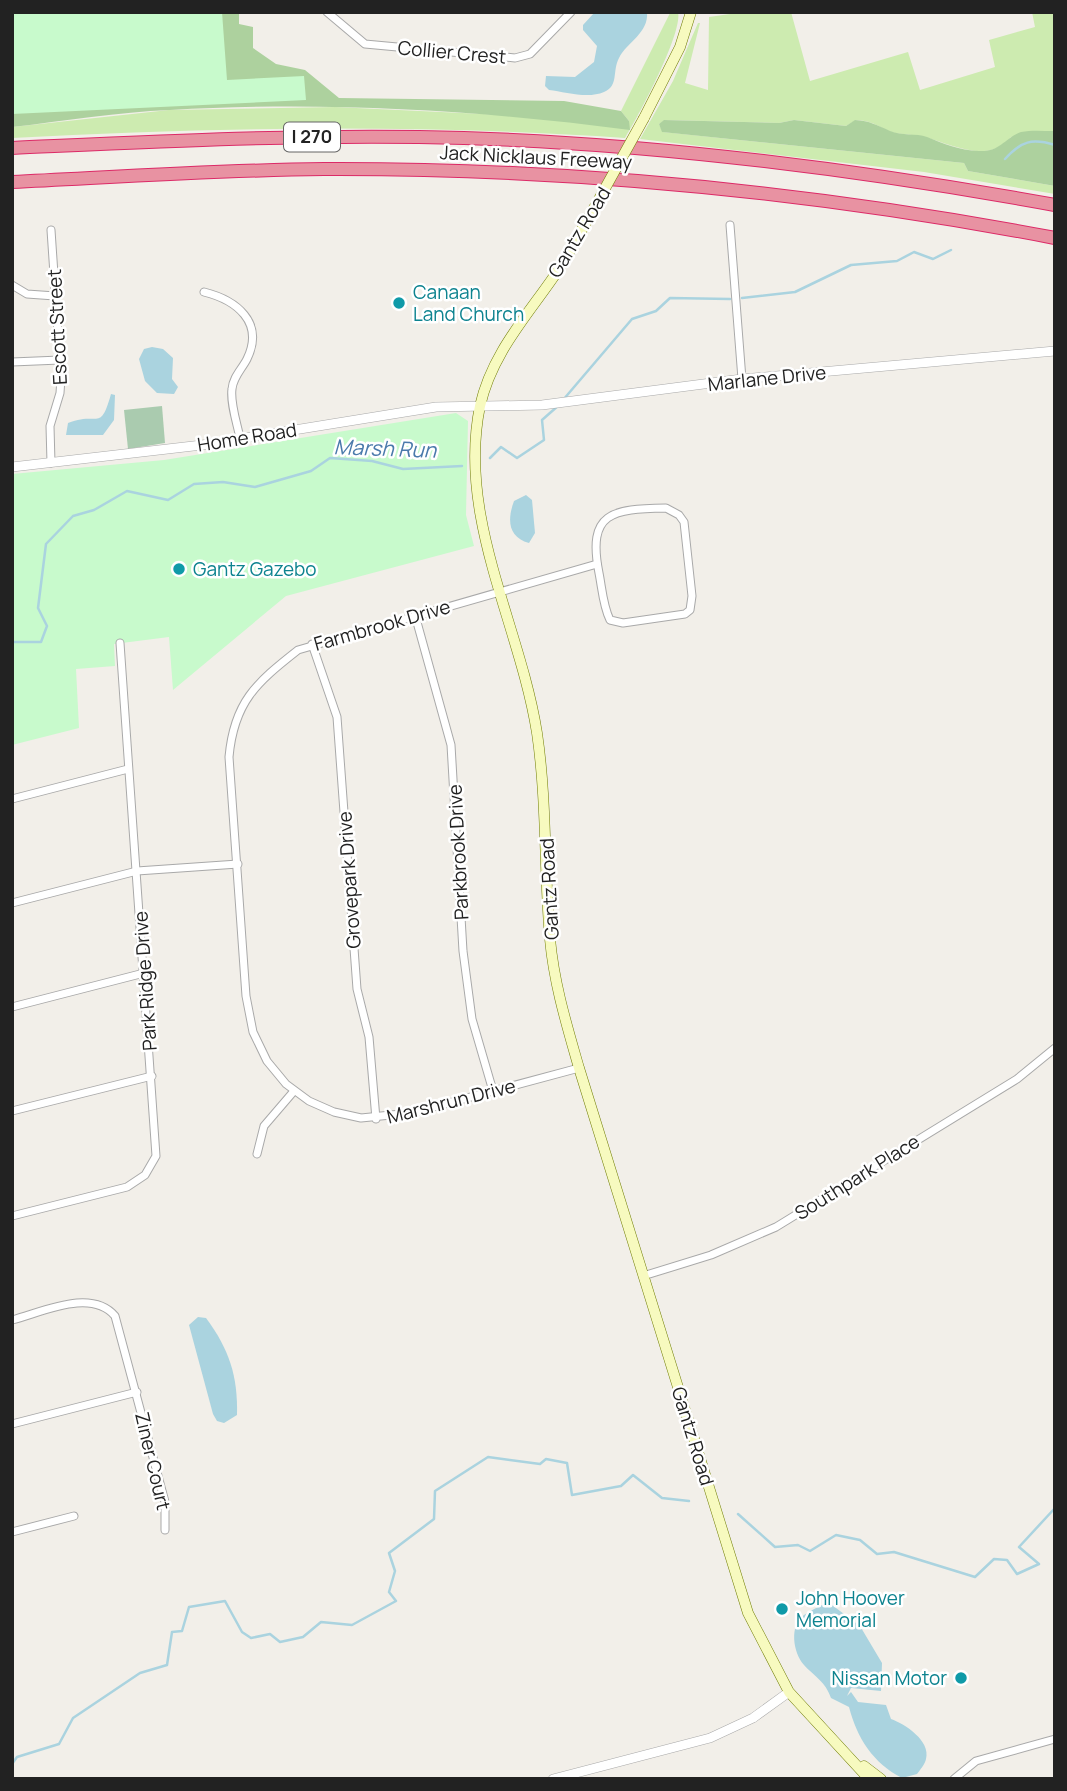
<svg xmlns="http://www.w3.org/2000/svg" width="1067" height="1791" font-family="Manrope,sans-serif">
<rect width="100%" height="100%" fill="#f2efe9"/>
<g fill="#cdebb0">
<path d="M678 12C683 33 638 117 625 138 421 124 217 127 12 138V127L169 110 335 107 629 121 621 111 670 13Z"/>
<path d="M744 12H791L810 81 908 52 920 90 995 67 989 40 1035 27 1032 12H1054L1055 131 1011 137C988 165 952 144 924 137 914 134 902 135 891 132 877 126 873 121 856 120L846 126 794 120 779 123 665 120 659 124 663 132 964 163 968 171 1055 186V194L924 172 640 139 673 81 698 23H700L685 83 708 90 709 17Z"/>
</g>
<g fill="#add19e">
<path d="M75 12H239V24L253 27V48L276 64 305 70 339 98 564 101 621 111 629 121 630 130C478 110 324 101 170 110 118 112 65 121 12 127V88Z"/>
<path d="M664 120 779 123 794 120 846 126 855 120C870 121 877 125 890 131 902 136 916 133 927 137 944 144 959 150 979 151 1001 152 1004 138 1021 132 1031 130 1043 131 1053 131L1055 186 968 171 964 163 662 132 659 124Z"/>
</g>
<polygon fill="#aacbaf" points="162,406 165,443 128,449 124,410"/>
<g fill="#c8facc">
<polygon points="12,12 222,12 227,80 304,76 306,100 12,114"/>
<polygon points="456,413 468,421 466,515 474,546 286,596 173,690 169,637 114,644 115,666 76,669 79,728 12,745 12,474 164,460"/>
</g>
<g fill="#aad3df">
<path d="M647 12C649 33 627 42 619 58 612 71 619 86 604 92 588 99 565 92 549 90L545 86 546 76 575 77 594 62 597 46 583 30V25L594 13Z"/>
<polygon points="152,347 163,349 173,358 172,379 178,387 174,394 157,393 145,381 139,359 144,349"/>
<path d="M111 394 115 395 114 420 103 435H66L68 423C99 411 100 433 111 394Z"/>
<path d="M526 495 532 500 535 533 529 543C508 537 507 520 514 501Z"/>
<path d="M198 1317 206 1318C229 1349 238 1376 237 1415L224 1423 217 1421 213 1414 189 1325Z"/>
<path d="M828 1602 860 1626 882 1663 881 1691 851 1688 847 1696 851 1692 858 1702 886 1705 891 1719C905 1724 931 1741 926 1759 925 1764 920 1770 917 1774L902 1778C873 1763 857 1738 849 1707L831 1698C825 1681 815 1677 804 1665 793 1653 789 1625 804 1615 811 1610 820 1606 828 1602Z"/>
</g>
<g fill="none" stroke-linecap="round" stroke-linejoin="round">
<g stroke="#aad3df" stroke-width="2.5">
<path d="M1005 159C1021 141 1032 138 1055 145"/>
<polyline points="742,298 795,292 851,265 897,261 914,252 933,259 951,250"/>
<polyline points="563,400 632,319 656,311 670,298 730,299"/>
<polyline points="490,458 501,447 517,458 544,440 542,420 559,405"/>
<polyline points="12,642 41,642 47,626 38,608 46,544 73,516 94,510 127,491 168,500 194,484 223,482 255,487 311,471 330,458 372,461 403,469 462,466"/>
<polyline points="738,1514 775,1547 798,1545 810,1551 836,1535 860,1540 877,1554 894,1552 975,1577 994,1559 1007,1560 1017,1574 1039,1564 1019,1547 1055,1508"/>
<polyline points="12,1764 17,1757 59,1744 73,1718 140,1673 167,1665 172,1632 182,1631 189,1607 225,1601 242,1632 251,1638 270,1634 280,1642 303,1637 321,1622 352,1625 396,1601 389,1592 395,1571 389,1553 434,1519 435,1491 488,1457 540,1464 546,1459 567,1463 572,1495 621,1486 633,1475 662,1498 689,1501"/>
</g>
<defs>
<g id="minor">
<polyline points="327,12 365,44 515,58 530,54 571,12"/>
<polyline points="730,225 742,379"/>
<polyline points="12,285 27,294 55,296"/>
<path d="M204 292C236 300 265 322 247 359 242 369 233 377 232 389 230 403 237 423 240 438"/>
<polyline points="12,362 60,360"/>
<polyline points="51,463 50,426 60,393 61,378 51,230"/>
<path d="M666 508 679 515 684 522 692 596 690 610 685 614 623 623 610 620C603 606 602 588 599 573 587 512 612 509 666 508Z"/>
<polyline points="415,615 451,745 463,951 472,1019 493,1091"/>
<polyline points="312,644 337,717 357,989 369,1037 376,1119"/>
<polyline points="12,799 128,769"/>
<polyline points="12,903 137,871 238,864"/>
<polyline points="12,1007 144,973"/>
<path d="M579 1068 411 1113 361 1118 334 1112 309 1101 286 1084 267 1061 253 1032 246 996 229 757C234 702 256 683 298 650L597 564"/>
<polyline points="12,1111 152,1076"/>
<polyline points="257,1154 264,1126 294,1091"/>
<polyline points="12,1216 127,1187 145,1175 156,1156 120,643"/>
<polyline points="643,1276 711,1255 776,1227 1017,1079 1055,1048"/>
<path d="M12 1320C43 1312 91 1288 115 1316L165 1502V1530"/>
<polyline points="12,1424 137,1392"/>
<polyline points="12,1532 74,1516"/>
<polyline points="954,1779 976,1761 1055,1739"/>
</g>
<g id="tertiary">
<polyline points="12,467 202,445 436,407 542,405 742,379 1055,351"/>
<polyline points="553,1779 710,1738 753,1718 789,1692"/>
</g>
<g id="secondary">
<polyline points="644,118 680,47 691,12"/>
<path d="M593 210C582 229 571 250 559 269 529 314 492 352 480 406 457 518 520 625 537 733 547 801 544 870 550 939 554 984 567 1026 579 1068L748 1613 789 1692 869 1779"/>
<polyline points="864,1766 881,1779"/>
</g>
<g id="motorway">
<path d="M12 148C148 142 283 135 419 137 633 140 845 167 1055 205"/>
<path d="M12 182C116 177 220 170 324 169 569 168 814 192 1055 238"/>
</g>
</defs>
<use href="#minor" stroke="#a9a9a9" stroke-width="9"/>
<use href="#tertiary" stroke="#a9a9a9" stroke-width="10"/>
<use href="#secondary" stroke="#707d05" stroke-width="11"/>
<use href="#motorway" stroke="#dc2a67" stroke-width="14"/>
<use href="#minor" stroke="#fff" stroke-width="7"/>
<use href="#tertiary" stroke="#fff" stroke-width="9"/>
<use href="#secondary" stroke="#f7fabf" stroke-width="10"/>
<use href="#motorway" stroke="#e892a2" stroke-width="12"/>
<defs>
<polyline id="secondary-bridge" points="593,210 644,118"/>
</defs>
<use href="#secondary-bridge" stroke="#707d05" stroke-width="11" stroke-linecap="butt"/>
<use href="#secondary-bridge" stroke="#f7fabf" stroke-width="10"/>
</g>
<g fill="#0f9aa8" stroke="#fff" stroke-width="2.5">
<circle cx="399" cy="303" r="7"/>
<circle cx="179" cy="569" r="7"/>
<circle cx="782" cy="1609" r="7"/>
<circle cx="961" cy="1678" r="7"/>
</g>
<g text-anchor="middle" stroke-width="5" stroke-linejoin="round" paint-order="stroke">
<rect fill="#fff" stroke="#646464" stroke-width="2" x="284" y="122.5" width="56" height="29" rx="5"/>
<g font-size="18" font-weight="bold" fill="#222">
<text x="312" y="143">I 270</text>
</g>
<g font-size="19" fill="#222" stroke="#fff">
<text transform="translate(452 52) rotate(5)" y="7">Collier Crest</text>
<text transform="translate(536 157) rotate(3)" y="7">Jack Nicklaus Freeway</text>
<text transform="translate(579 232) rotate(-59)" y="7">Gantz Road</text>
<text transform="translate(57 327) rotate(-93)" y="7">Escott Street</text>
<text transform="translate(767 378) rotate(-6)" y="7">Marlane Drive</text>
<text transform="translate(247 437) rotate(-9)" y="7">Home Road</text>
<text transform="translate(382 625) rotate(-16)" y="7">Farmbrook Drive</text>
<text transform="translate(458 852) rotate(-93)" y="7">Parkbrook Drive</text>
<text transform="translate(349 880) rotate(-94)" y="7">Grovepark Drive</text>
<text transform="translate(549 889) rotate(-93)" y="7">Gantz Road</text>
<text transform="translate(145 981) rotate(-94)" y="7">Park Ridge Drive</text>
<text transform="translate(451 1101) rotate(-14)" y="7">Marshrun Drive</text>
<text transform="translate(857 1177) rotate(-32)" y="7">Southpark Place</text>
<text transform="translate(693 1436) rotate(73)" y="7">Gantz Road</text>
<text transform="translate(153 1461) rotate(77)" y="7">Ziner Court</text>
</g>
<g font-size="19" fill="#0d838f" stroke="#fff" text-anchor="start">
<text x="413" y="299">Canaan<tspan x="413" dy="22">Land Church</tspan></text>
<text x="193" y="576">Gantz Gazebo</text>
<text x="796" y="1605">John Hoover<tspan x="796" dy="22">Memorial</tspan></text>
<text x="947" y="1685" text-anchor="end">Nissan Motor</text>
</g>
<g font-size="21" font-style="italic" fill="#4a7aab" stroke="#fff">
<text transform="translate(385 449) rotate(2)" y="7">Marsh Run</text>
</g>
</g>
<rect width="1067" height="1791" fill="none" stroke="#222222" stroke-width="28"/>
</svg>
